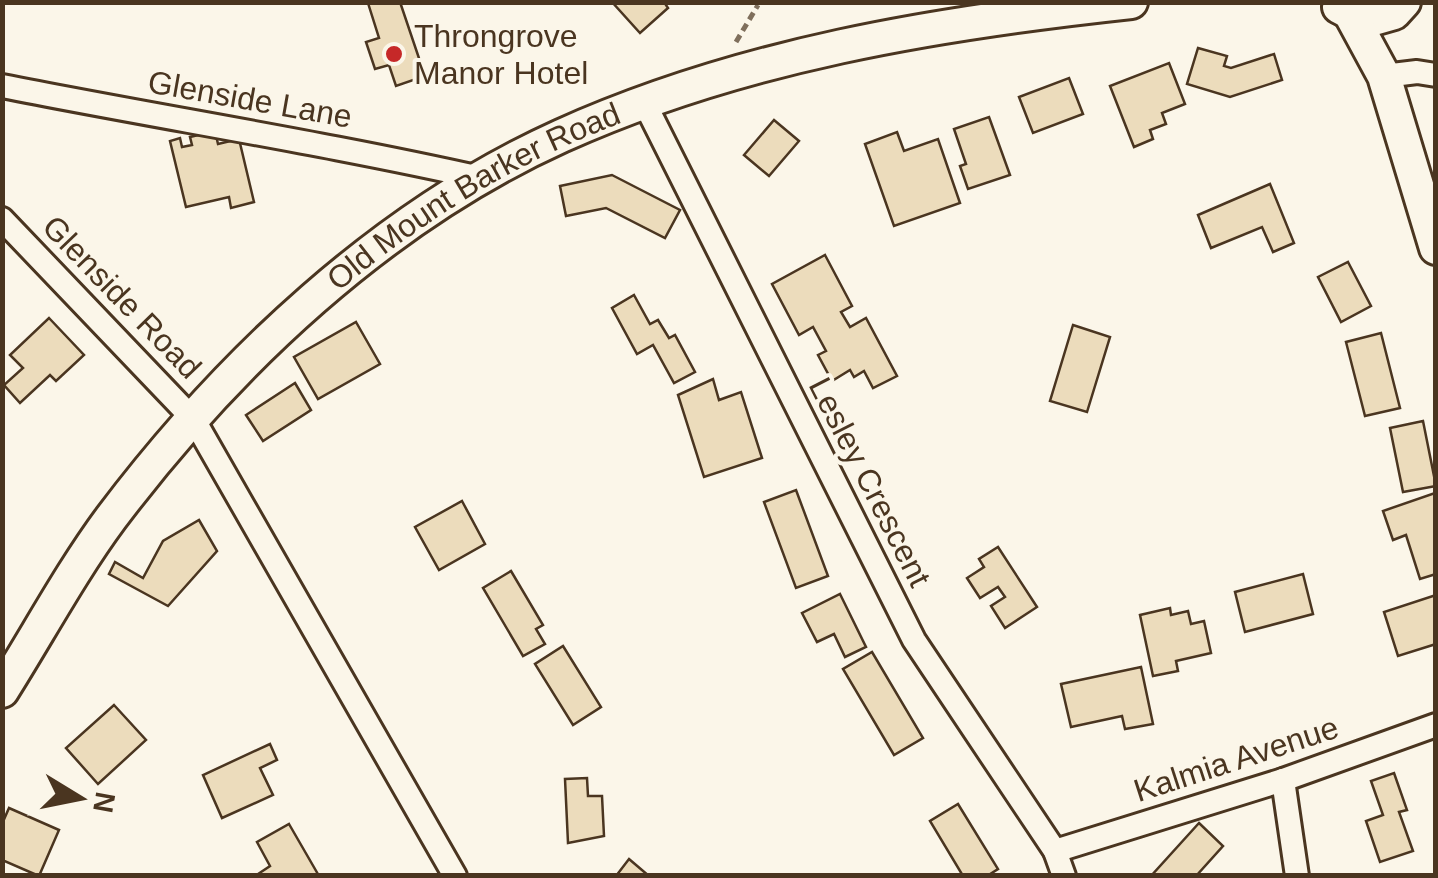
<svg xmlns="http://www.w3.org/2000/svg" width="1438" height="878" font-family="Arial,sans-serif">
<rect width="100%" height="100%" fill="#fbf6e9"/>
<g fill="#ecdcbc" stroke="#4a3520" stroke-width="2.5">
<polygon points="400,2 425,76 396,86 389,65 375,69 366,42 379,38 368,3"/>
<polygon points="612,2 664,2 668,8 640,33"/>
<polygon points="1198,48 1227,56 1224,66 1231,68 1274,54 1282,80 1230,97 1187,84"/>
<polygon points="1169,63 1185,104 1162,113 1166,124 1150,130 1153,139 1134,147 1110,86"/>
<polygon points="1069,78 1083,114 1033,133 1019,97"/>
<polygon points="989,117 1010,175 968,189 960,166 966,164 954,129"/>
<polygon points="774,120 799,141 769,176 744,155"/>
<polygon points="215,131 218,144 239,139 254,202 231,208 229,197 186,207 170,141 180,138 182,147 192,145 190,137"/>
<polygon points="897,132 904,151 938,139 960,203 894,226 865,144"/>
<polygon points="612,175 680,210 665,238 606,208 566,216 560,186"/>
<polygon points="1270,184 1294,243 1273,252 1262,227 1211,248 1198,215"/>
<polygon points="825,255 852,306 841,312 850,327 866,318 897,376 873,388 864,371 854,377 850,370 832,381 818,355 826,351 813,327 799,335 772,284"/>
<polygon points="1348,262 1371,306 1341,322 1318,277"/>
<polygon points="634,295 650,324 658,320 669,338 675,335 695,372 674,383 653,345 637,354 612,308"/>
<polygon points="49,318 84,355 56,381 50,375 20,403 4,385 23,368 10,355"/>
<polygon points="356,322 380,364 318,399 294,357"/>
<polygon points="1073,325 1110,337 1087,412 1050,401"/>
<polygon points="1381,333 1400,408 1365,416 1346,342"/>
<polygon points="713,379 719,400 741,392 762,458 704,477 678,395"/>
<polygon points="295,383 311,410 263,441 246,415"/>
<polygon points="1423,421 1436,486 1403,492 1390,428"/>
<polygon points="796,490 828,576 796,588 764,502"/>
<polygon points="1435,493 1436,574 1420,579 1406,535 1393,540 1383,511"/>
<polygon points="462,501 485,544 439,570 415,527"/>
<polygon points="199,520 217,551 168,606 109,574 115,562 143,578 163,541"/>
<polygon points="998,547 1037,607 1005,628 991,606 1005,597 998,587 980,598 967,578 984,567 979,559"/>
<polygon points="511,571 543,625 536,629 545,644 523,656 483,588"/>
<polygon points="1303,574 1313,614 1245,632 1235,592"/>
<polygon points="840,594 866,647 845,657 834,634 817,642 802,613"/>
<polygon points="1436,595 1436,644 1398,656 1384,612"/>
<polygon points="1170,608 1171,615 1188,611 1191,624 1204,621 1211,653 1176,661 1178,671 1153,676 1140,615"/>
<polygon points="563,646 601,707 573,725 535,664"/>
<polygon points="872,652 923,738 894,755 843,669"/>
<polygon points="1141,667 1153,724 1125,729 1122,716 1071,727 1061,684"/>
<polygon points="114,705 146,740 98,784 66,748"/>
<polygon points="270,744 277,760 260,768 273,795 222,818 203,775"/>
<polygon points="1394,773 1407,810 1399,812 1413,851 1380,862 1366,821 1383,815 1371,781"/>
<polygon points="587,778 588,796 602,796 604,836 568,843 565,779"/>
<polygon points="958,804 998,869 987,876 963,876 930,821"/>
<polygon points="9,808 59,830 39,876 2,860 2,824"/>
<polygon points="1199,823 1223,846 1196,876 1151,876"/>
<polygon points="289,824 319,876 255,876 270,866 257,842"/>
<polygon points="629,859 649,876 616,876"/>
</g>
<g fill="none" stroke-linecap="round" stroke-linejoin="round">
<defs>
<g id="street">
<polyline points="1384,76 1417,72 1436,75"/>
<path d="M2 86C163 118 325 143 485 179"/>
<polyline points="644,102 914,640 1055,851 1064,876"/>
<polyline points="2,219 194,420 455,876"/>
<polyline points="1283,780 1297,876"/>
<polyline points="1055,851 1283,780 1436,725"/>
</g>
<g id="secondary">
<polyline points="1339,7 1366,21 1394,13 1404,2"/>
<polyline points="1352,17 1384,76 1436,248"/>
<path id="s1" d="M2 691C38 634 71 572 111 518 228 363 382 217 561 136 741 55 936 23 1131 2"/>
</g>
</defs>
<use href="#street" stroke="#4a3520" stroke-width="28"/>
<use href="#secondary" stroke="#4a3520" stroke-width="38"/>
<polyline stroke="#7f6f5c" stroke-width="5" stroke-dasharray="8 5" stroke-linecap="butt" points="736,42 758,5"/>
<use href="#street" stroke="#fbf6e9" stroke-width="22"/>
<use href="#secondary" stroke="#fbf6e9" stroke-width="32"/>
</g>
<circle fill="#c62828" stroke="#fbf6e9" stroke-width="4" cx="394" cy="54" r="10"/>
<g text-anchor="middle" stroke-width="8" stroke-linejoin="round" paint-order="stroke">
<g font-size="32" fill="#4a3520" stroke="#fbf6e9" text-anchor="start">
<text x="414" y="47">Throngrove<tspan x="414" dy="37">Manor Hotel</tspan></text>
</g>
<g font-size="32" fill="#4a3520" stroke="#fbf6e9">
<text transform="translate(250 99) rotate(10)" y="11">Glenside Lane</text>
<text dy="11" stroke="none"><textPath href="#s1" startOffset="695">Old Mount Barker Road</textPath></text>
<text transform="translate(122 297) rotate(46)" y="11">Glenside Road</text>
<text transform="translate(870 482) rotate(63)" y="11">Lesley Crescent</text>
<text transform="translate(1236 759) rotate(-18)" y="11">Kalmia Avenue</text>
</g>
</g>
<rect width="1438" height="878" fill="none" stroke="#4a3520" stroke-width="10"/>
<g transform="translate(80 798) rotate(100)" stroke="#fbf6e9" stroke-width="8" paint-order="stroke">
<path d="M0-8L18 38L0 25L-18 38Z" fill="#4a3520"/>
<text y="-15" font-size="28" font-weight="bold" text-anchor="middle" fill="#4a3520">N</text>
</g>
</svg>
